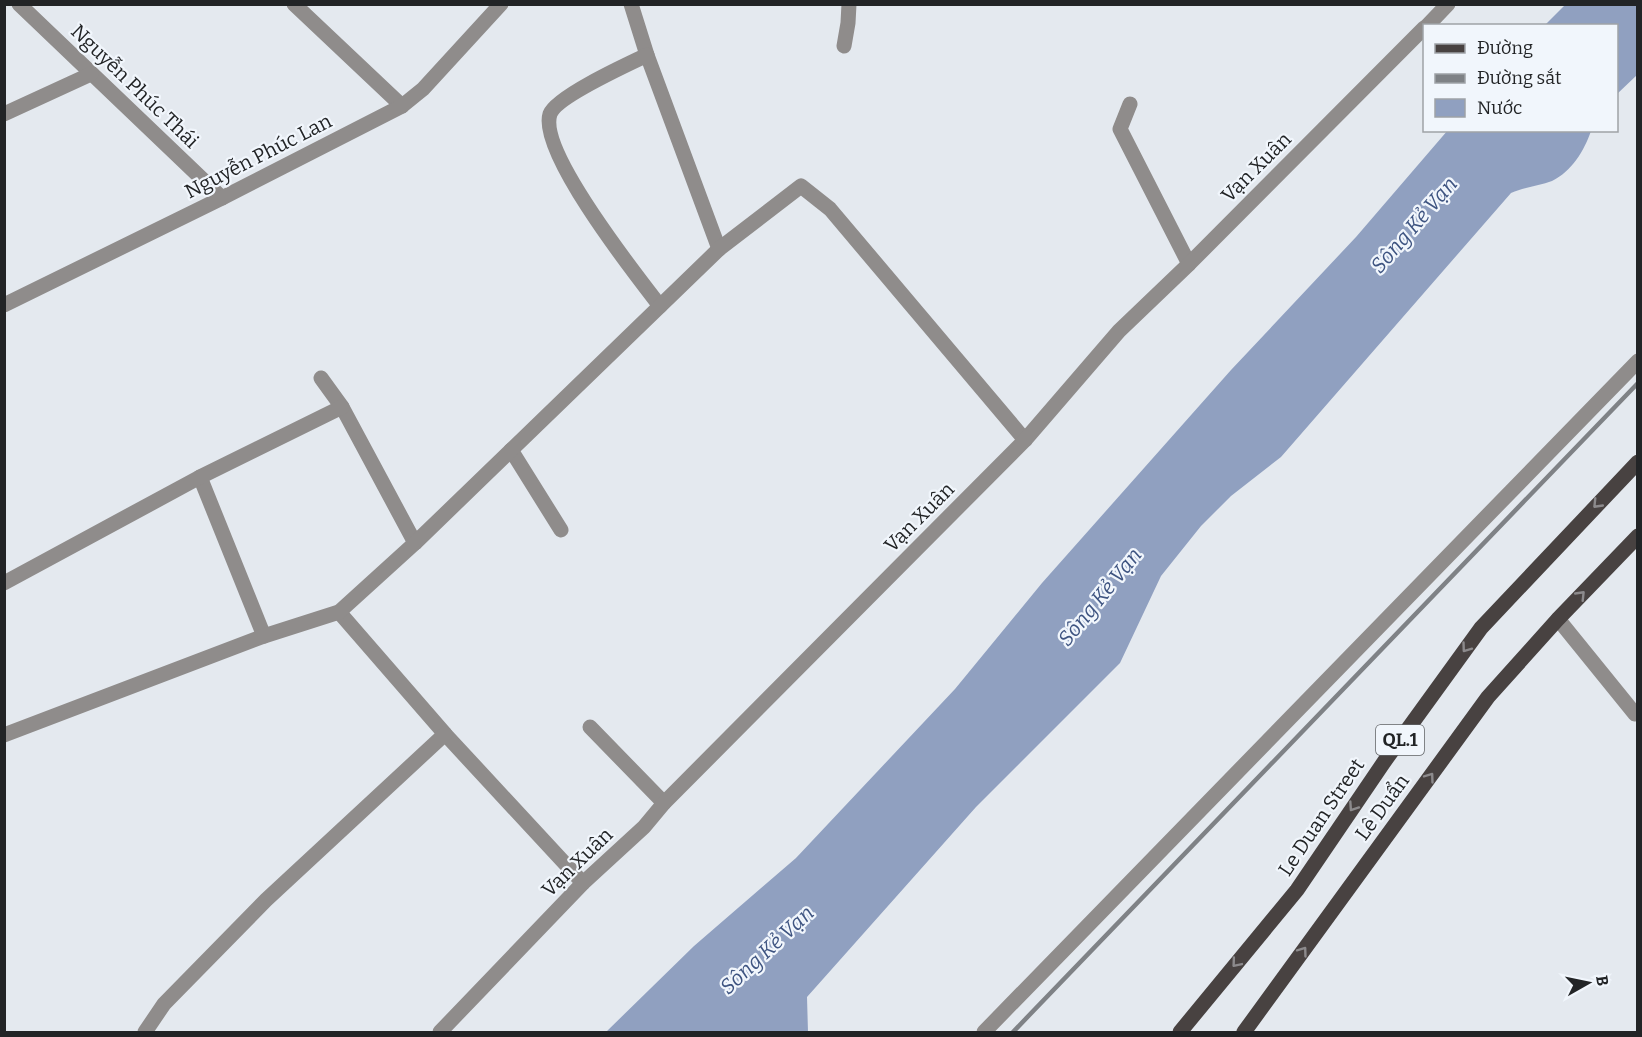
<svg xmlns="http://www.w3.org/2000/svg" width="1642" height="1037" font-family="Bitter,serif">
<rect width="100%" height="100%" fill="#e4e9ef"/>
<g fill="#90a0c0">
<polygon points="1565,5 1637,5 1637,75 1617,94 1616,26 1545,25"/>
<path d="M1448 130 1591 131C1584 151 1572 171 1552 181 1539 186 1524 187 1511 193L1281 457 1231 496 1201 526 1161 576 1120 663 976 807 807 997 808 1032H606L694 946 796 858 955 689 1042 583 1231 370 1356 237Z"/>
</g>
<g fill="none" stroke-linecap="round" stroke-linejoin="round">
<g stroke="#8f8c8b" stroke-width="15">
<polyline points="19,4 222,198"/>
<polyline points="294,4 402,106"/>
<polyline points="631,4 647,55 719,249"/>
<polyline points="1427,26 1448,4"/>
<polyline points="844,46 848,23 849,4"/>
<path d="M647 55C628 64 556 97 550 114 538 151 636 275 660 306"/>
<polyline points="1130,104 1120,129 1189,264"/>
<polyline points="4,114 91,74"/>
<polyline points="4,305 222,198 402,106 423,89 501,4"/>
<polyline points="321,378 342,407 415,543"/>
<polyline points="511,450 561,530"/>
<polyline points="200,477 264,636"/>
<polyline points="4,583 200,477 342,407"/>
<polyline points="339,612 445,734 583,883"/>
<polyline points="1558,619 1635,714"/>
<polyline points="590,727 664,803"/>
<polyline points="4,735 264,636 339,612 415,543 719,249 801,186 830,209 1025,440"/>
<polyline points="145,1032 164,1004 266,900 445,734"/>
<polyline points="440,1032 583,883 644,827 664,803 1025,440 1119,331 1189,264 1424,28"/>
<polyline points="984,1032 1638,361"/>
</g>
<g stroke="#484241" stroke-width="15">
<polyline points="1180,1032 1297,890 1384,762 1481,628 1638,462"/>
<polyline points="1244,1032 1488,697 1558,619 1638,536"/>
</g>
<polyline stroke="#7f8286" stroke-width="4.5" points="1013,1032 1638,383"/>
</g>
<defs><path id="oneway-chevron" d="M-2-3.5L2.5 0L-2 3.5" fill="none" stroke-width="1.6" stroke-linecap="round" stroke-linejoin="round" transform="scale(1.5)"/></defs>
<g stroke="#8c8a8c">
<use href="#oneway-chevron" transform="translate(1597 504) rotate(134)"/>
<use href="#oneway-chevron" transform="translate(1581 595) rotate(-46)"/>
<use href="#oneway-chevron" transform="translate(1466 648) rotate(126)"/>
<use href="#oneway-chevron" transform="translate(1430 777) rotate(-54)"/>
<use href="#oneway-chevron" transform="translate(1353 807) rotate(124)"/>
<use href="#oneway-chevron" transform="translate(1303 951) rotate(-54)"/>
<use href="#oneway-chevron" transform="translate(1236 963) rotate(130)"/>
</g>
<g text-anchor="middle" stroke-width="4.5" stroke-linejoin="round" paint-order="stroke">
<rect fill="#f1f6fc" stroke="#606366" stroke-width="1.5" x="1376" y="725" width="48" height="30" rx="4.5"/>
<g font-size="18" font-weight="bold" fill="#222426">
<text x="1400" y="746">QL.1</text>
</g>
<g font-size="20" fill="#222426" stroke="#f1f6fc">
<text transform="translate(135 86) rotate(44)" y="7">Nguyễn Phúc Thái</text>
<text transform="translate(258 156) rotate(-27)" y="7">Nguyễn Phúc Lan</text>
<text transform="translate(1256 167) rotate(-45)" y="7">Vạn Xuân</text>
<text transform="translate(919 517) rotate(-45)" y="7">Vạn Xuân</text>
<text transform="translate(1382 807) rotate(-54)" y="7">Lê Duẩn</text>
<text transform="translate(1321 817) rotate(-56)" y="7">Le Duan Street</text>
<text transform="translate(577 862) rotate(-44)" y="7">Vạn Xuân</text>
</g>
<g font-size="21" font-style="italic" fill="#3e5481" stroke="#f1f6fc">
<text transform="translate(1414 225) rotate(-49)" y="7">Sông Kẻ Vạn</text>
<text transform="translate(1100 597) rotate(-51)" y="7">Sông Kẻ Vạn</text>
<text transform="translate(767 950) rotate(-43)" y="7">Sông Kẻ Vạn</text>
</g>
</g>
<rect width="1642" height="1037" fill="none" stroke="#222426" stroke-width="12"/>
<rect x="1423" y="24" width="195" height="108" fill="#f1f6fc" stroke="#9ea2a6" stroke-width="1.5"/>
<rect x="1435" y="44" width="30" height="9" fill="#484241" stroke="#9ea2a6" stroke-width="1.5"/>
<text x="1477" y="54" font-size="18" fill="#222426">Đường</text>
<rect x="1435" y="74" width="30" height="9" fill="#7f8286" stroke="#9ea2a6" stroke-width="1.5"/>
<text x="1477" y="84" font-size="18" fill="#222426">Đường sắt</text>
<rect x="1435" y="99" width="30" height="18" fill="#90a0c0" stroke="#9ea2a6" stroke-width="1.5"/>
<text x="1477" y="114" font-size="18" fill="#222426">Nước</text>
<g transform="translate(1588 983) rotate(81)" stroke="#f1f6fc" stroke-width="4.5" paint-order="stroke">
<path d="M0-4.5L10 22L0 15L-10 22Z" fill="#222426"/>
<text y="-9" font-size="16" font-weight="bold" text-anchor="middle" fill="#222426">B</text>
</g>
</svg>
